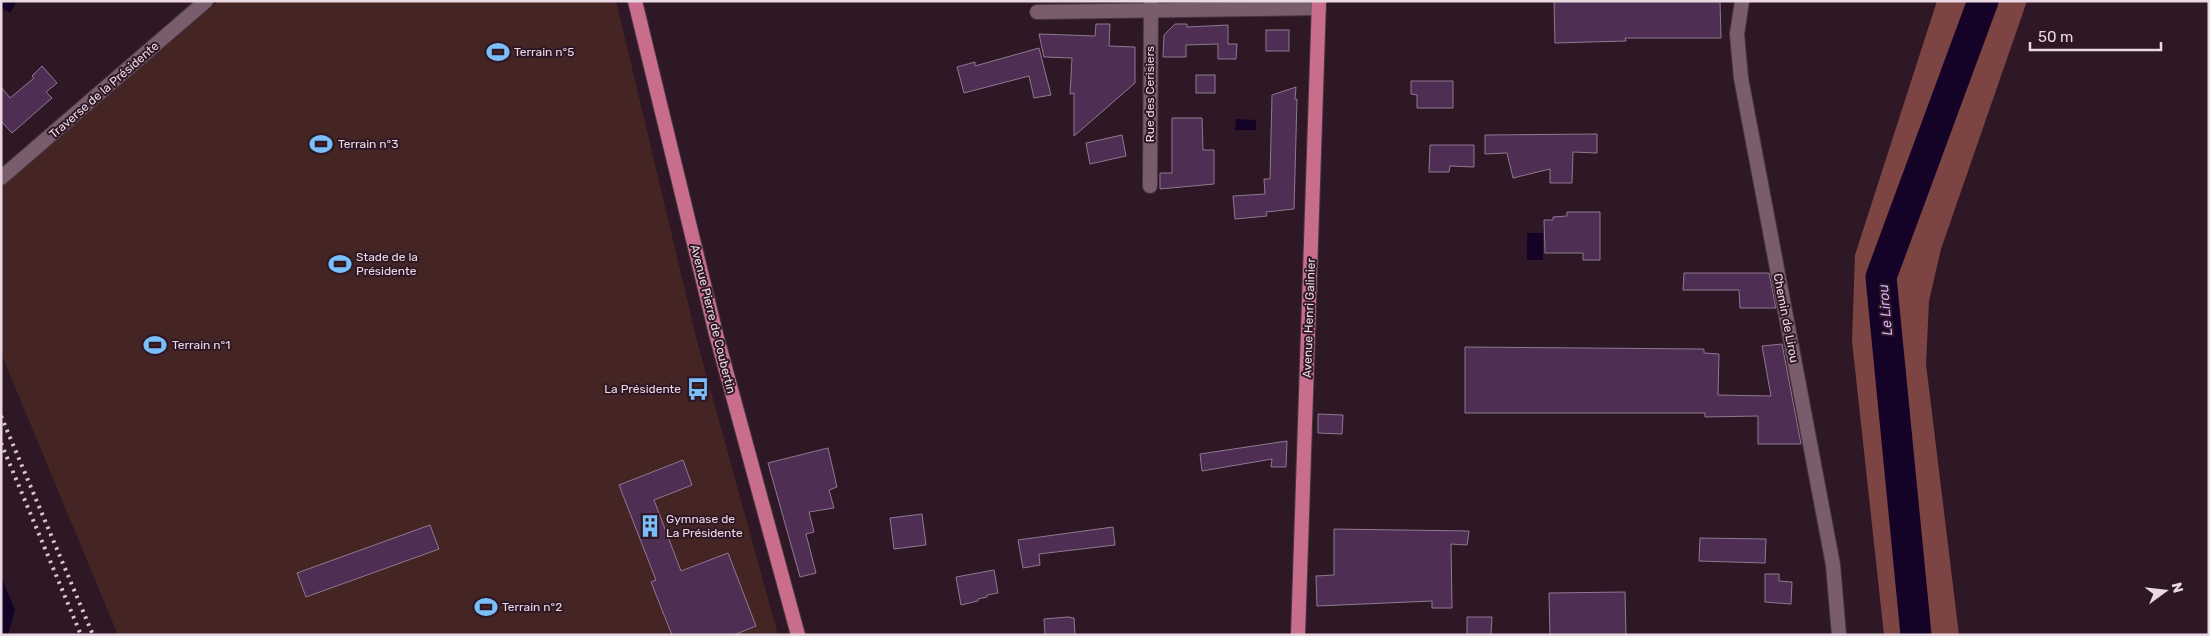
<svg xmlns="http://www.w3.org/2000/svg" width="2210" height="636" font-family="Rubik,sans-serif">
<rect width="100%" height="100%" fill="#2f1826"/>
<polygon fill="#452524" points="219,1 616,1 697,341 778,635 118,635 1,353 1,186"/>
<polygon fill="#7c4543" points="1937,1 2027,1 1941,249 1929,301 1926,364 1959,635 1884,635 1852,341 1855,255"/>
<g fill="#150227">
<polygon points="1,1 13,1 16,3 10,13 1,7"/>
<polygon points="1236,119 1256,120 1256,130 1235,130"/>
<rect x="1527" y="233" width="16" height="27"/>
<polygon points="1,576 15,610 8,635 1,635"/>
</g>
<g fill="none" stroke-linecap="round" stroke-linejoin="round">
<polyline stroke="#150227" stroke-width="31" points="1916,635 1881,277 1983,1"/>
</g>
<g fill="#4f2e53" stroke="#8e7990">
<polygon points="1554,1 1720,1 1721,38 1625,38 1626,41 1555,43"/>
<polygon points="1096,24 1110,24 1109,46 1135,47 1135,83 1074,136 1074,93 1070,94 1072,58 1044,57 1039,34 1095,36"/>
<polygon points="1175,24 1187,24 1187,27 1228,25 1228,44 1237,44 1236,59 1218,59 1218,44 1186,45 1186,57 1163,57 1164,35"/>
<rect x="1266" y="30" width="23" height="21"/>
<polygon points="1039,48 1051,95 1034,98 1029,76 964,93 957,67 975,62 975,66"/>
<polygon points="42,66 57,83 46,92 52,98 12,133 1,121 1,87 10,98 34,78 32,76"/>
<rect x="1196" y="75" width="19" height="18"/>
<polygon points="1411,81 1453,81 1453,108 1417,108 1417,95 1411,94"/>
<polygon points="1296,87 1295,99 1297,99 1294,209 1266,212 1267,216 1235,219 1233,196 1265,194 1264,179 1270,179 1272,95"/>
<polygon points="1172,118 1202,118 1203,150 1214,150 1214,184 1160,189 1160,173 1172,173"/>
<polygon points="1597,134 1597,153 1573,152 1572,183 1550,183 1550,169 1513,178 1507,153 1485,154 1485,135"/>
<polygon points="1122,135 1126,156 1090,164 1086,143"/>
<polygon points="1430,145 1474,145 1474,167 1450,166 1449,172 1429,172"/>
<polygon points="1567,212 1600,212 1600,260 1583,260 1583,253 1545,253 1544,220 1553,220 1553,217 1567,216"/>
<polygon points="1684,273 1769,273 1776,308 1740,308 1739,290 1683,290"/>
<polygon points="1782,344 1801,444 1758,444 1758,416 1705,417 1705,413 1465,413 1465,347 1704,349 1704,353 1719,354 1718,395 1771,396 1762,346"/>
<polygon points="1318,414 1343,415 1342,434 1318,433"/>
<polygon points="1287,441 1286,467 1271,467 1272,459 1202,471 1200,454"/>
<polygon points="828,448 837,487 829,490 834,508 809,512 814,532 806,534 816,573 800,577 768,463"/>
<polygon points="683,460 692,485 654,500 681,571 728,553 756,626 734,635 672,635 651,582 656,580 619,485"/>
<polygon points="922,514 926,545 894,549 890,518"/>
<polygon points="430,525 439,549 306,597 297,573"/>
<polygon points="1113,527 1115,545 1039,554 1040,565 1023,568 1018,540"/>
<polygon points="1334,529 1469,531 1467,545 1451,544 1452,608 1432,608 1432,601 1317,606 1316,576 1334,575"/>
<polygon points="1700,538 1766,539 1765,563 1699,561"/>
<polygon points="994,570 998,593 987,595 987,597 978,599 978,601 961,605 956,577"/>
<polygon points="1765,574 1779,574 1779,581 1792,582 1791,604 1765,602"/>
<polygon points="1625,592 1626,635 1550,635 1549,593"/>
<polygon points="1068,617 1074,618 1075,635 1045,635 1044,619"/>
<polygon points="1467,617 1492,617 1491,635 1467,635"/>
</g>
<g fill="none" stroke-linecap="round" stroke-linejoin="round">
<defs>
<g id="minor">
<polyline points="1742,1 1737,34 1741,78 1833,565 1839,635"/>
<polyline points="1037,12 1319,8"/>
<polyline points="1,178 206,1"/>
<polyline points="1150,186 1151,1"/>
</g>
<g id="primary">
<polyline points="635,1 716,334 798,635"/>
<polyline points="1298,635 1319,1"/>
</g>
</defs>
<use href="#minor" stroke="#493642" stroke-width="16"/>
<use href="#primary" stroke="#493642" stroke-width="16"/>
<use href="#minor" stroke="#795d6d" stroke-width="14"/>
<use href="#primary" stroke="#c86e8c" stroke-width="14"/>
<g stroke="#d7c6cf" stroke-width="4" stroke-dasharray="2.5 5" stroke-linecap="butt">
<polyline points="1,416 93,635"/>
<polyline points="1,443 81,635"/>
</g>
</g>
<defs>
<symbol id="stadium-bare" viewBox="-9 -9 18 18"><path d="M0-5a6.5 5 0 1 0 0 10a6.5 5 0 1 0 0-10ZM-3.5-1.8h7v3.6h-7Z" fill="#7abff8" stroke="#2f1826" stroke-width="2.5" paint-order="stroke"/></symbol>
<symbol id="bus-bare" viewBox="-9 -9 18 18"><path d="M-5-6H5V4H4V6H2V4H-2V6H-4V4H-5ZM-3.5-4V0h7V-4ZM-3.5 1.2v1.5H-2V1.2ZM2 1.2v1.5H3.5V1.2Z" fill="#7abff8" stroke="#2f1826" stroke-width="2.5" paint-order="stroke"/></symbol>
<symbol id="building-bare" viewBox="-9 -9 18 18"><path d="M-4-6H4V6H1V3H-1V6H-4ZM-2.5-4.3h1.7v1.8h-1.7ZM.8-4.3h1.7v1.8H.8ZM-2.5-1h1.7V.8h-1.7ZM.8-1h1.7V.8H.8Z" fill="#7abff8" stroke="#2f1826" stroke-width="2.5" paint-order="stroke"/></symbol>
</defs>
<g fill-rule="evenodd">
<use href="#stadium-bare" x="482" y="36" width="32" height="32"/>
<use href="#stadium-bare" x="305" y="128" width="32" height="32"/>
<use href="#stadium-bare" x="324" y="248" width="32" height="32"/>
<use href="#stadium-bare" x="139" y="329" width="32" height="32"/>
<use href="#bus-bare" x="682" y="373" width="32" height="32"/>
<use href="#building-bare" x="634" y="510" width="32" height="32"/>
<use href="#stadium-bare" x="470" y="591" width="32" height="32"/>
</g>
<g text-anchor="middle" stroke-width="4" stroke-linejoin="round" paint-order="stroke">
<g font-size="12" fill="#ead9e2" stroke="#2f1826" text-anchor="start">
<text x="514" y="56">Terrain n°5</text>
<text x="338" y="148">Terrain n°3</text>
<text x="356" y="261">Stade de la<tspan x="356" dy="14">Présidente</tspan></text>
<text x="172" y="349">Terrain n°1</text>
<text x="681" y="393" text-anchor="end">La Présidente</text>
<text x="666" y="523">Gymnase de<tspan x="666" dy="14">La Présidente</tspan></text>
<text x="502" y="611">Terrain n°2</text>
</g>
<g font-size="12" fill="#ead9e2" stroke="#2f1826">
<text transform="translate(104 90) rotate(-41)" y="4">Traverse de la Présidente</text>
<text transform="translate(1150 94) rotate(-90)" y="4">Rue des Cerisiers</text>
<text transform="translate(1309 318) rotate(-88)" y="4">Avenue Henri Galinier</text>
<text transform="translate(1786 318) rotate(79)" y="4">Chemin de Lirou</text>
<text transform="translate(713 319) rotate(76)" y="4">Avenue Pierre de Coubertin</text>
</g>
<g font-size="14" font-style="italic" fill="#d0b1f9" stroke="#2f1826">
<text transform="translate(1885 310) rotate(-95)" y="5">Le Lirou</text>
</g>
</g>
<rect width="2210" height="636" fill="none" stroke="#ead9e2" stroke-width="5"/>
<g transform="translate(2165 591) rotate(75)" stroke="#2f1826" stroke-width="4" paint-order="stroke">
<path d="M0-4L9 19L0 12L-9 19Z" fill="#ead9e2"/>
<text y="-8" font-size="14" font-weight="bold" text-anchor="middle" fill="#ead9e2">N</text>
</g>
<path d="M2030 42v8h131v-8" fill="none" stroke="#ead9e2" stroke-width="2.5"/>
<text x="2038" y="42" font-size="15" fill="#ead9e2" stroke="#2f1826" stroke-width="4" paint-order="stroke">50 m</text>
</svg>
